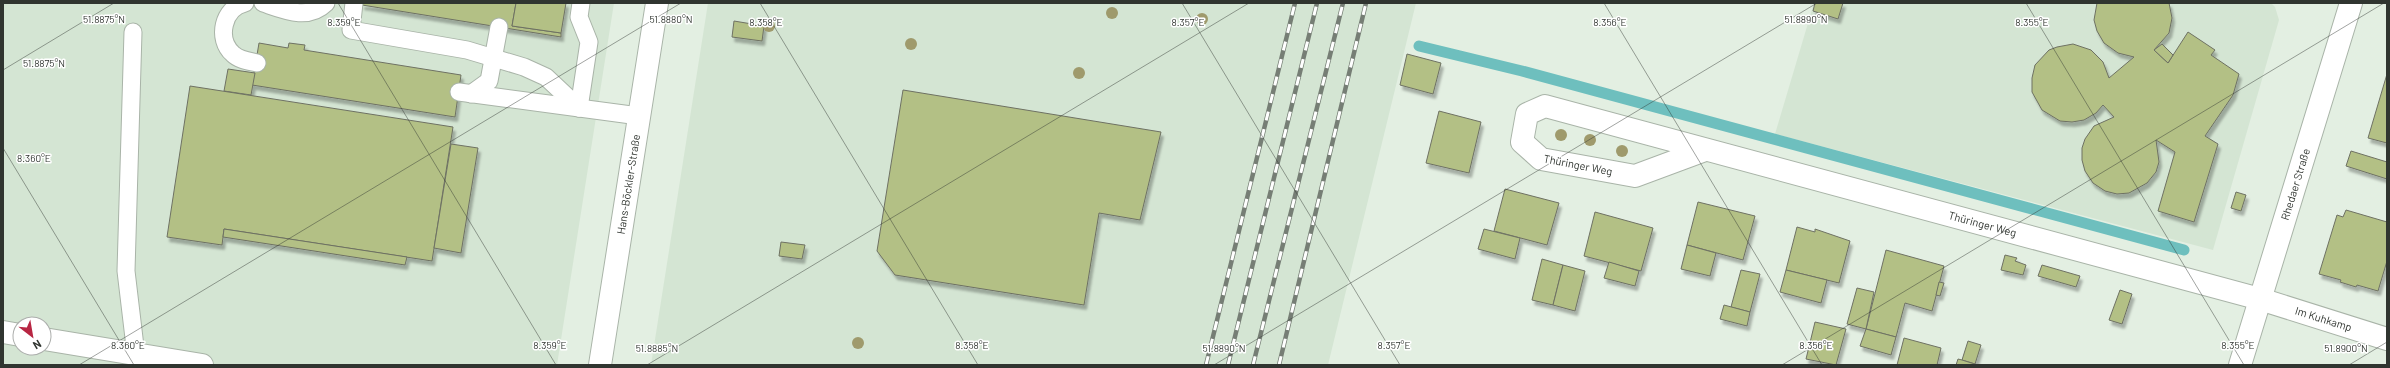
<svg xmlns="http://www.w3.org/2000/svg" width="2390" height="368" font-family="Barlow,sans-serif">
<defs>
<filter id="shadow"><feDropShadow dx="2.5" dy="4.5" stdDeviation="1" flood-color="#0004"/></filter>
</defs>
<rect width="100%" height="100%" fill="#e3efe2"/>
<g fill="#d4e5d3" fill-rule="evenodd">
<path d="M3 3H614L557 365H3ZM20 324H44V348H20Z"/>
<polygon points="708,3 1416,3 1328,365 651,365"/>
<polygon points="1814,3 2271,3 2275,7 2279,20 2213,250 1775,134"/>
</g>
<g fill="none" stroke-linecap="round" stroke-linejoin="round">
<polyline stroke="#6ebfbe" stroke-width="11" points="1419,46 1522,71 2184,250"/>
</g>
<g fill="#b3c085" stroke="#6e7163" filter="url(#shadow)">
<polygon points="362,3 516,3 512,26 561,33 561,37 362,5"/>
<polygon points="516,3 566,3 561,33 512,26"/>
<polygon points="1815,3 1843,3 1838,19 1813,11"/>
<polygon points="2169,3 2172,18 2169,33 2154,50 2168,63 2188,32 2215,50 2211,55 2239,74 2233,95 2205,136 2218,144 2194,222 2158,211 2175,152 2156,140 2159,162 2156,172 2147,183 2129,193 2117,194 2105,191 2093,183 2085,171 2082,160 2082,148 2085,139 2094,126 2114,117 2103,105 2096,113 2084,120 2072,122 2060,121 2042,110 2032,92 2032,78 2035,65 2049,50 2057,47 2073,44 2091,50 2103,62 2109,78 2134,57 2118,53 2104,43 2097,31 2094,20 2097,3"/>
<polygon points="734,21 764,26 762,41 732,37"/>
<polygon points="259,43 288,48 289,43 305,45 304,50 461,75 455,117 252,85"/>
<polygon points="2162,44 2173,55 2168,63 2154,50"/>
<polygon points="1407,54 1441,63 1433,94 1400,85"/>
<polygon points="228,69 255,73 251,95 224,91"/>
<polygon points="2387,74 2387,143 2368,138"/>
<polygon points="190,86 453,127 432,261 224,229 222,245 167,237"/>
<polygon points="903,90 1161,132 1140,220 1099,213 1084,305 895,275 877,251"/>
<polygon points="1439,111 1481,122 1469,173 1426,163"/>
<polygon points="451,144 478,148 461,253 434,248"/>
<polygon points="2351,151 2387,162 2387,179 2346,166"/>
<polygon points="1505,189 1559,203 1547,245 1494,231"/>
<polygon points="2236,192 2246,195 2241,211 2231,208"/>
<polygon points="1698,202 1755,216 1743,260 1687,245"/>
<polygon points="2346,210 2387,222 2387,261 2378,291 2357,285 2356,287 2340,282 2341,280 2319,274 2337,215 2343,217"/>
<polygon points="1595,212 1653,228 1641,271 1584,256"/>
<polygon points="1797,227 1815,232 1815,229 1850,241 1839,283 1786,270"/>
<polygon points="224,229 407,257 405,265 223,237"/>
<polygon points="1484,229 1520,238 1515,259 1478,249"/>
<polygon points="781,242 805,245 802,259 779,256"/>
<polygon points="1687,245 1716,253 1710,276 1681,269"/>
<polygon points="1886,250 1944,266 1932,311 1905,303 1896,337 1866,329"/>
<polygon points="2005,255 2017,258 2015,261 2026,265 2023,275 2001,270"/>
<polygon points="1542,259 1563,265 1553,305 1532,300"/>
<polygon points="1609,262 1639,271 1635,286 1604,278"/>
<polygon points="1563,265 1585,271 1575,311 1553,305"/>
<polygon points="2042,265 2080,276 2076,287 2038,276"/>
<polygon points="1741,270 1760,274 1750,312 1731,307"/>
<polygon points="1786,270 1827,280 1821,303 1780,292"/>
<polygon points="1939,282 1944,283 1940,296 1936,295"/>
<polygon points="1857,288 1874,292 1866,329 1847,324"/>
<polygon points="2120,290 2132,294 2122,324 2109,320"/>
<polygon points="1724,305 1750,312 1747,326 1720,319"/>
<polygon points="1815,322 1846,329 1836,365 1806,359"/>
<polygon points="1866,329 1896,337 1891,355 1860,346"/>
<polygon points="1904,338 1941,348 1937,365 1897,365"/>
<polygon points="1968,341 1981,345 1975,364 1962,360"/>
<polygon points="1958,359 1962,360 1978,365 1956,365"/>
</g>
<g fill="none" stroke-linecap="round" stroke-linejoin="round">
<defs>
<g id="service">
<path d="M245 3C223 8 216 39 233 54 239 60 249 61 257 63"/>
<path d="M263 3C284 10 308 21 326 3"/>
<polyline points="354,3 351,30 467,50 524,67 546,77 579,108"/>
<polyline points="133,32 126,271 136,355"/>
<polyline points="459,92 639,116"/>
<polyline points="471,94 489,81 499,27"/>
<polyline points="579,108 589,42 579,17 581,3"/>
</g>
<g id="minor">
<path id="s1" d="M1705 150 1635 176 1541 159 1522 142 1527 114 1545 106 2260 299 2387 339"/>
<polyline points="3,332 20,335"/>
<polyline points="44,339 202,365"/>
<path id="s2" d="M600 365 657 3"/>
<path id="s3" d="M2240 365 2351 3"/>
</g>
</defs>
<use href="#service" stroke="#a9b4a8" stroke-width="19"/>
<use href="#minor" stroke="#a9b4a8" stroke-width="24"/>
<use href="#service" stroke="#fff" stroke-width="17"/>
<use href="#minor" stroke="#fff" stroke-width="22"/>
<defs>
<g id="rail">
<polyline points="1206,365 1295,3"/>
<polyline points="1228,365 1317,3"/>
<polyline points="1253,365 1343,3"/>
<polyline points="1279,365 1366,3"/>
</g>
</defs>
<use href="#rail" stroke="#767e75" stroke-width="4.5"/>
<use href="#rail" stroke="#fff" stroke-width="3" stroke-dasharray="9" stroke-linecap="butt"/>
</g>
<g fill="#9f9a6c">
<circle cx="1112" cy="13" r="6"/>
<circle cx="1202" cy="19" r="6"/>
<circle cx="769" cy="26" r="6"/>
<circle cx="911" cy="44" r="6"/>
<circle cx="1079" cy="73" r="6"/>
<circle cx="1561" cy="135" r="6"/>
<circle cx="1590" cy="140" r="6"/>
<circle cx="1622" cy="151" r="6"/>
<circle cx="858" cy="343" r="6"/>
</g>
<path fill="none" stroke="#303530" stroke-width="1" stroke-opacity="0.45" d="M338 3 556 365M760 3 978 365M1182 3 1400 365M1604 3 1822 365M2026 3 2244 365M3 70 114 3M3 148 134 365M79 365 681 3M647 365 1249 3M1214 365 1817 3M1782 365 2384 3M2349 365 2387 342"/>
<g text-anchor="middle" stroke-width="3" stroke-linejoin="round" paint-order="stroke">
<g font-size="11" fill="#303530" stroke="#fff">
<text transform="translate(1578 165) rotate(11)" y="4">Thüringer Weg</text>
<text dy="4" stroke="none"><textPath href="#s2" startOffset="183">Hans-Böckler-Straße</textPath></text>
<text dy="4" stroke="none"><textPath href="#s3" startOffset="189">Rhedaer Straße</textPath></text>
<text dy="4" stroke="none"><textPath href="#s1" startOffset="697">Thüringer Weg</textPath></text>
<text dy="4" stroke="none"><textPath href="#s1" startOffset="1051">Im Kuhkamp</textPath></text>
</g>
</g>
<g font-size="10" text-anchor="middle" fill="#303530" stroke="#fff" stroke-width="3" stroke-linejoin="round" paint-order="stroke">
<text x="104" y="23">51.8875°N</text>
<text x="671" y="23">51.8880°N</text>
<text x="1806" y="23">51.8890°N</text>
<text x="344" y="26">8.359°E</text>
<text x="766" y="26">8.358°E</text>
<text x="1188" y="26">8.357°E</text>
<text x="1610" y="26">8.356°E</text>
<text x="2032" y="26">8.355°E</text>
<text x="44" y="67">51.8875°N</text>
<text x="34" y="162">8.360°E</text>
<text x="128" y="349">8.360°E</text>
<text x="550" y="349">8.359°E</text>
<text x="972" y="349">8.358°E</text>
<text x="1394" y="349">8.357°E</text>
<text x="1816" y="349">8.356°E</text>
<text x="2238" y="349">8.355°E</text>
<text x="2346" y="352">51.8900°N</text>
<text x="657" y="352">51.8885°N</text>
<text x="1224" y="352">51.8890°N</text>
</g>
<rect width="2390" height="368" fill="none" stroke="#303530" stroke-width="8"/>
<g transform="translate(32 336) rotate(149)"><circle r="19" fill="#ffffff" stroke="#acaeac"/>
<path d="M0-3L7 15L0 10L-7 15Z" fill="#b82643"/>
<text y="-6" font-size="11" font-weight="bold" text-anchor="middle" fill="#303530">N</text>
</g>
</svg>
